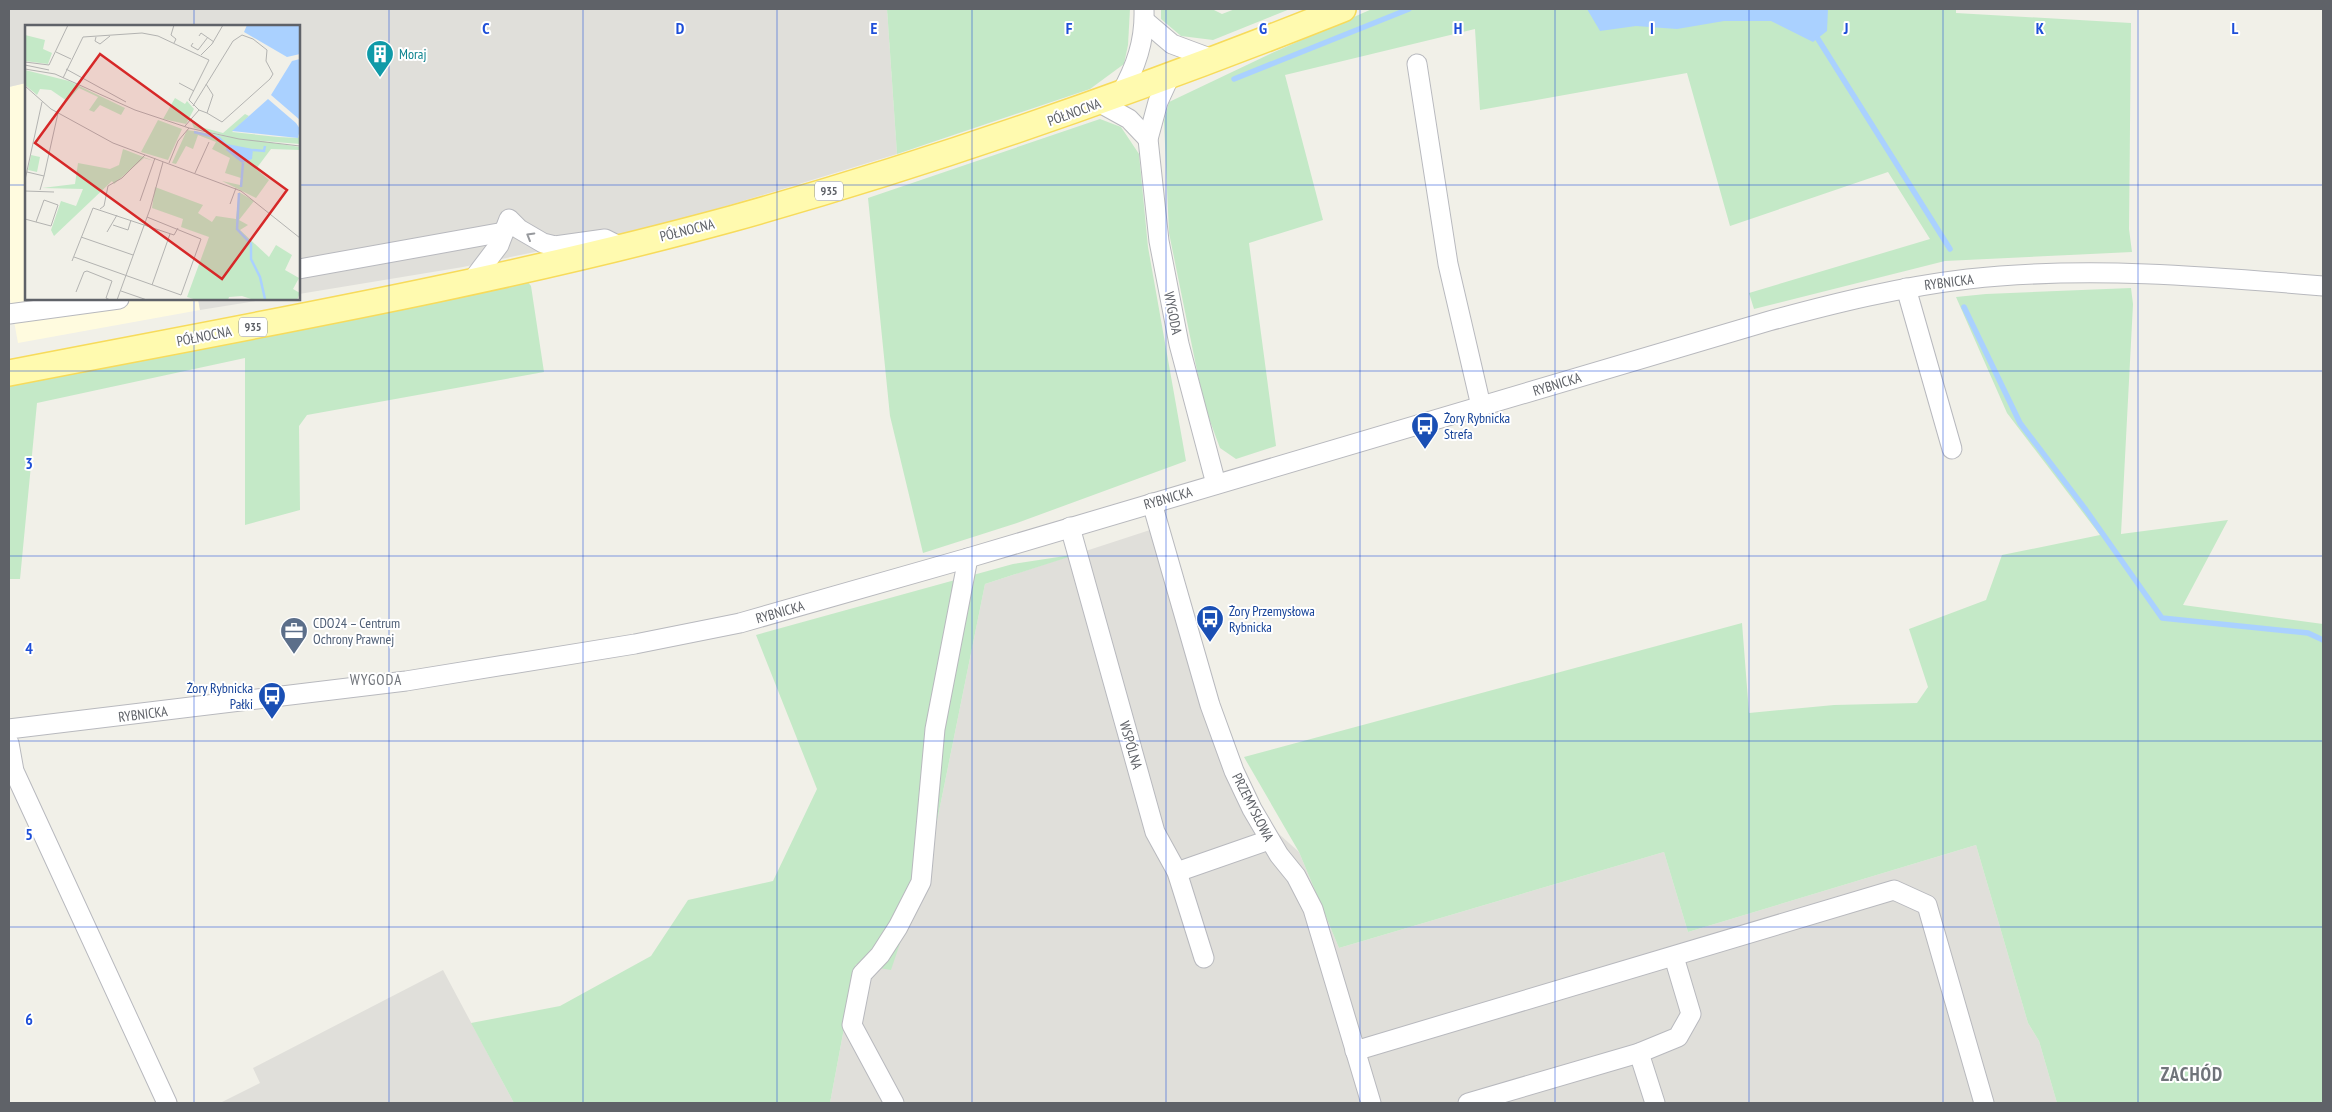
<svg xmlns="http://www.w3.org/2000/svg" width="2332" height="1112" font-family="'PT Sans Narrow',sans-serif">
<rect width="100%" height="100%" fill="#f1f0e8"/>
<polygon fill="#fffbdf" points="26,83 26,299 198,299 200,310 18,343 9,294 9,87"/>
<g fill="#e0dfda">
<polygon points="9,9 887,9 897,154 664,225 463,267 299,294 299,26 26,26 26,83 9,87"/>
<polygon points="198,299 268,299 200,310"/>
<polygon points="1150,530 1261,818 1299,852 1339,948 1664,852 1688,932 1976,845 2028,1023 2039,1041 2057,1103 830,1103 856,964 931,851 985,584"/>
<polygon points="443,970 514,1103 220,1103 260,1083 253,1068"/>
</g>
<g fill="#c4e9c7">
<polygon points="887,9 1130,9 1128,45 1124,64 1090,89 897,154"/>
<polygon points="1161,9 1212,9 1222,14 1235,9 1290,9 1213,40 1181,36 1161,19"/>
<polygon points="1372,9 1956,9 1956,13 2131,23 2129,229 2132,252 1945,261 1754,309 1749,293 1930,239 1888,172 1730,226 1687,73 1480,110 1475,29 1285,75 1323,220 1249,243 1276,446 1236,459 1220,448 1204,405 1169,233 1164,121 1169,102 1272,53"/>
<polygon points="1100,119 1121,127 1139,154 1148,247 1186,461 1017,523 923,553 890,416 868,198"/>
<polygon points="527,281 531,286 544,372 307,415 299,426 300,510 245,525 245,358 37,403 20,579 9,579 9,386"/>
<polygon points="2131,288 2133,304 2121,534 2228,520 2183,605 2323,624 2323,1103 2057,1103 2039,1041 2028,1023 1976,845 1688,932 1664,852 1339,948 1299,852 1244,757 1742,623 1749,713 1834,705 1917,703 1928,687 1909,629 1986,600 2002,555 2100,535 2007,413 1956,297 1986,294"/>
<polygon points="1078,554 985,584 931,851 891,970 856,964 830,1103 514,1103 471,1023 560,1006 651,956 688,900 773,881 817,789 756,635 1013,564"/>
</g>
<polygon fill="#aad1ff" points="1587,9 1828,9 1827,31 1813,42 1771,21 1724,21 1677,29 1636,26 1600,31"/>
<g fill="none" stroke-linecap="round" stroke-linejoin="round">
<g stroke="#aad1ff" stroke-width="5.5">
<polyline points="1818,39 1950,249"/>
<polyline points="1234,79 1409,9"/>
<polyline points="1964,307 2020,423 2086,510 2162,618 2308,633 2323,640"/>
</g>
<defs>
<g id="minor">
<polyline points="1145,21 1172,44 1215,60"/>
<polyline points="1417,64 1448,264 1481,406"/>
<polyline points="1169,78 1158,102 1148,139 1159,241 1179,344 1216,484"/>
<path d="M1120 95C1136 67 1145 41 1144 9"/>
<polyline points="1100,103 1129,119 1148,139"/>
<polyline points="299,269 504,232"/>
<polyline points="471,282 499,245 509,219 519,229 543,243 555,246 605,239 621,247"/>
<polyline points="1906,288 1952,449"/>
<polyline points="9,314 119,299"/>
<polyline points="1152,503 1210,705 1234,771 1252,809 1279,855 1296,876 1313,909 1371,1103"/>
<polyline points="1070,527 1155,832 1177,872 1204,958"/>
<path d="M9 729 406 681 635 644 740 623 968 558 1769 321C1835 303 1900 287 1968 279 2086 266 2206 276 2323 286"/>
<polyline points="9,743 14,771 167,1103"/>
<polyline points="1177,872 1269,840"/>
<polyline points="1355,1051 1894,890 1927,905 1984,1103"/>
<polyline points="1639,1053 1655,1103"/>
<polyline points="894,1103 852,1025 862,974 880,955 898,927 921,882 935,729 968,558"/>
<polyline points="1468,1103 1639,1053 1678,1037 1691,1014 1674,957"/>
</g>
<path id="major" d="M9 373C250 326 493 284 731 219 939 161 1142 89 1343 9"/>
</defs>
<use href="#minor" stroke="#b8b9be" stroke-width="21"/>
<use href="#major" stroke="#f7db5b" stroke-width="28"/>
<use href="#minor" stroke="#fff" stroke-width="19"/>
<use href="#major" stroke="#fffaaf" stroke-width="25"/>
</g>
<defs><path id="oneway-chevron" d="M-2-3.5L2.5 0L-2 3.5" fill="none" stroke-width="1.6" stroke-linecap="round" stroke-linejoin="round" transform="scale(1.25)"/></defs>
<use stroke="#97999d" href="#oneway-chevron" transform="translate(530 236) rotate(-150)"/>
<path fill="none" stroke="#1d4ed8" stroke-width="1" stroke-opacity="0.55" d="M194 9V26M389 9V1103M583 9V1103M777 9V1103M972 9V1103M1166 9V1103M1360 9V1103M1555 9V1103M1749 9V1103M1943 9V1103M2138 9V1103M9 185H26M299 185H2323M194 299V1103M9 371H2323M9 556H2323M9 741H2323M9 927H2323"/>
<defs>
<symbol id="building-pin" viewBox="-11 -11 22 30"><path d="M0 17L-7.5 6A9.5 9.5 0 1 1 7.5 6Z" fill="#0f9aa8" stroke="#fff"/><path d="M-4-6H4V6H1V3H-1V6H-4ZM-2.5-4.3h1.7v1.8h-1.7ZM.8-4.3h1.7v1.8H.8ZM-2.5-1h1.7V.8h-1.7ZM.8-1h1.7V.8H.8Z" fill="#fff"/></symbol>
<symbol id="bus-pin" viewBox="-11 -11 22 30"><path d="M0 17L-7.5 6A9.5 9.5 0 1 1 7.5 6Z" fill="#1a4fb4" stroke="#fff"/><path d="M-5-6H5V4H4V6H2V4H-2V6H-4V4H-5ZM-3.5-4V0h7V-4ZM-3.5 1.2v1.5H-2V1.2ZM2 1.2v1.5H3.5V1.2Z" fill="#fff"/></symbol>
<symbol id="office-pin" viewBox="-11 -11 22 30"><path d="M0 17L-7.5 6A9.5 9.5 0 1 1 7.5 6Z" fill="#5c6f8a" stroke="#fff"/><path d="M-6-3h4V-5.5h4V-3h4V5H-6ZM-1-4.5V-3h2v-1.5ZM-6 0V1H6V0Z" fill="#fff"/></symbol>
</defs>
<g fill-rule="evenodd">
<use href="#building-pin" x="364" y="38" width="32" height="43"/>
<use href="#bus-pin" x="1409" y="410" width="32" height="43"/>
<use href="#bus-pin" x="1194" y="603" width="32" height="43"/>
<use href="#office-pin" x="278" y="615" width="32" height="43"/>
<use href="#bus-pin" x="256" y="680" width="32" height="43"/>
</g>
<g text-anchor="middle" stroke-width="4" stroke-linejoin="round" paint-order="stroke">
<g fill="#fff" stroke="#8f9195" stroke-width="1">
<rect x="815" y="181.5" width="28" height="19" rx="4"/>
<rect x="239" y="317.5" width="28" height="19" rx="4"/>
</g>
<g font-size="12" font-weight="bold" fill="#5f6268">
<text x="829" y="195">935</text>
<text x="253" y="331">935</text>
</g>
<g font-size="14" fill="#0d838f" stroke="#fff" text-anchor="start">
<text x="399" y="59">Moraj</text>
</g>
<g font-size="14" fill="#5f6268" stroke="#fff">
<text transform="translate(1074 112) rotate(-20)" y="5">PÓŁNOCNA</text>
<text transform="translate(687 230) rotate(-14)" y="5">PÓŁNOCNA</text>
<text transform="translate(1949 282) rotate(-7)" y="5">RYBNICKA</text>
<text transform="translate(1173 313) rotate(79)" y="5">WYGODA</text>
<text transform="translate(204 336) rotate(-11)" y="5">PÓŁNOCNA</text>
<text transform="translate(1557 384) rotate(-17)" y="5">RYBNICKA</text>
<text transform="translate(1168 498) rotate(-16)" y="5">RYBNICKA</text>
<text transform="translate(780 612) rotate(-16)" y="5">RYBNICKA</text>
<text transform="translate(143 714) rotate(-7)" y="5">RYBNICKA</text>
<text transform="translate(1131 745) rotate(74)" y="5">WSPÓLNA</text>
<text transform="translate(1253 807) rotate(63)" y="5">PRZEMYSŁOWA</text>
</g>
<g font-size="14" fill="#164399" stroke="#fff" text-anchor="start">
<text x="1444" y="423">Żory Rybnicka<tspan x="1444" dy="16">Strefa</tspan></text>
<text x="1229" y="616">Żory Przemysłowa<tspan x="1229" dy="16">Rybnicka</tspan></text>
<text x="253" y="693" text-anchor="end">Żory Rybnicka<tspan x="253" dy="16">Pałki</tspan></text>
</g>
<g font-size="14" fill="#4e5e75" stroke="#fff" text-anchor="start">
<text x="313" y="628">CDO24 – Centrum<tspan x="313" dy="16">Ochrony Prawnej</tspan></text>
</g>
<g font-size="15" letter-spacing="1" fill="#70747a" stroke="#fff">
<text x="376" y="685">WYGODA</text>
</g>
<g font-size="19" font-weight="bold" letter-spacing="1" fill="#70747a" stroke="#fff">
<text x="2192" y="1081">ZACHÓD</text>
</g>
</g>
<g transform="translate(25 25)">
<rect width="275" height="275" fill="#f1f0e8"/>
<path d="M0 10 20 15 18 24 27 28 23 39 0 36ZM0 45 44 56 100 83 96 90 75 80 69 87 64 85 73 72 54 63 42 76 26 65 15 64 12 70 0 60ZM150 73 160 79 162 76 169 84 161 99 138 94ZM220 89 224 91 207 107 253 112 273 113 275 109V119L214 114 169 103 167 98 169 96 172 101 198 108ZM133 95 157 104 143 135 116 127ZM162 105 275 122V125L246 124 231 144 244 155 231 173 197 156 215 160 216 153 200 148 205 133 187 124 191 117 173 110 168 124 161 121 151 139 147 138ZM98 124 129 136 119 133 89 159 87 156 29 211 26 205 36 176 51 181 58 164 17 163 50 159 53 138 85 144 94 140ZM6 130 15 132 12 147 3 145ZM130 162 178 180 173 188 187 197 191 191 211 194 214 167 229 176 214 195 223 200 215 205 244 232 251 220 267 230 260 245 274 253 268 264 275 268 272 275H229L217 271 204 272 203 275H172L162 272 184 212 156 202 158 194 127 183Z" fill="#c4e9c7"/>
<path d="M222 0H275V29L262 32 219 7ZM275 34V95L246 70 267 36ZM243 74 271 98 275 104 273 113 207 106ZM202 119 228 124 227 134 217 138 201 125Z" fill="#aad1ff"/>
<path fill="none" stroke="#aad1ff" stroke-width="2.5" d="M169 107 194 113 202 121M228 125 239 126 240 121M216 162 218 138M214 168 212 204 226 219V234L235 252 240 274"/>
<path fill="none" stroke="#b3b3b1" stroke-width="1" d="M149 0 146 10 151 14 149 18M174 11 176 8 189 17M71 12 70 16 75 19 85 11M168 18 166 21 173 25 183 12M31 27 46 34M176 30 187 19 198 0M0 37 24 40 43 0M0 40 24 45M0 44 30 49 110 85 164 103 214 114 275 121M41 44 101 77M38 53 58 12 117 8 133 11 184 35 164 75 174 85 160 101M154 58 169 66M0 61 26 84 88 118 216 166 275 213M168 81 208 16 217 10 228 14 242 25 241 36 248 49 245 54 197 97 182 88M174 85 182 88 188 70 181 59M144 138 153 116 164 103M2 147 19 151 15 165M170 148 184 117M19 151 33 88M0 155 17 77M0 166 29 167M115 176 130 133M205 179 211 163M75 184 79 181 83 161 97 153 120 130M0 194 11 197 19 175 33 180 26 201 11 197M88 200 103 205 106 195M82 207 92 190M56 212 108 230M49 232 156 270 176 214 122 192M47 236 68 183 149 210 153 203M127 260 145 209M96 266 122 275M51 267 59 247 62 246 87 256 81 273 85 275M92 275 125 184 138 137"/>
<path fill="#d62828" fill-opacity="0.15" stroke="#d62828" stroke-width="2.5" d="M75 29 262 165 197 254 10 118Z"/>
<rect width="275" height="275" fill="none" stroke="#5f6268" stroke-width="2.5"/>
</g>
<g font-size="16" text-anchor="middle" font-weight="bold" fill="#1d4ed8" stroke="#fff" stroke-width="4" stroke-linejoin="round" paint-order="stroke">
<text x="486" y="34">C</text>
<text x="680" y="34">D</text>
<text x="874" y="34">E</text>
<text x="1069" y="34">F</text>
<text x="1263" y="34">G</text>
<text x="1458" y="34">H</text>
<text x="1652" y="34">I</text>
<text x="1846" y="34">J</text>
<text x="2040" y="34">K</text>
<text x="2235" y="34">L</text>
<text x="29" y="469">3</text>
<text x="29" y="654">4</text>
<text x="29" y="840">5</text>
<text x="29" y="1025">6</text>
</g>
<rect width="2332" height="1112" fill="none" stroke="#5f6268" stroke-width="20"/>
</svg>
